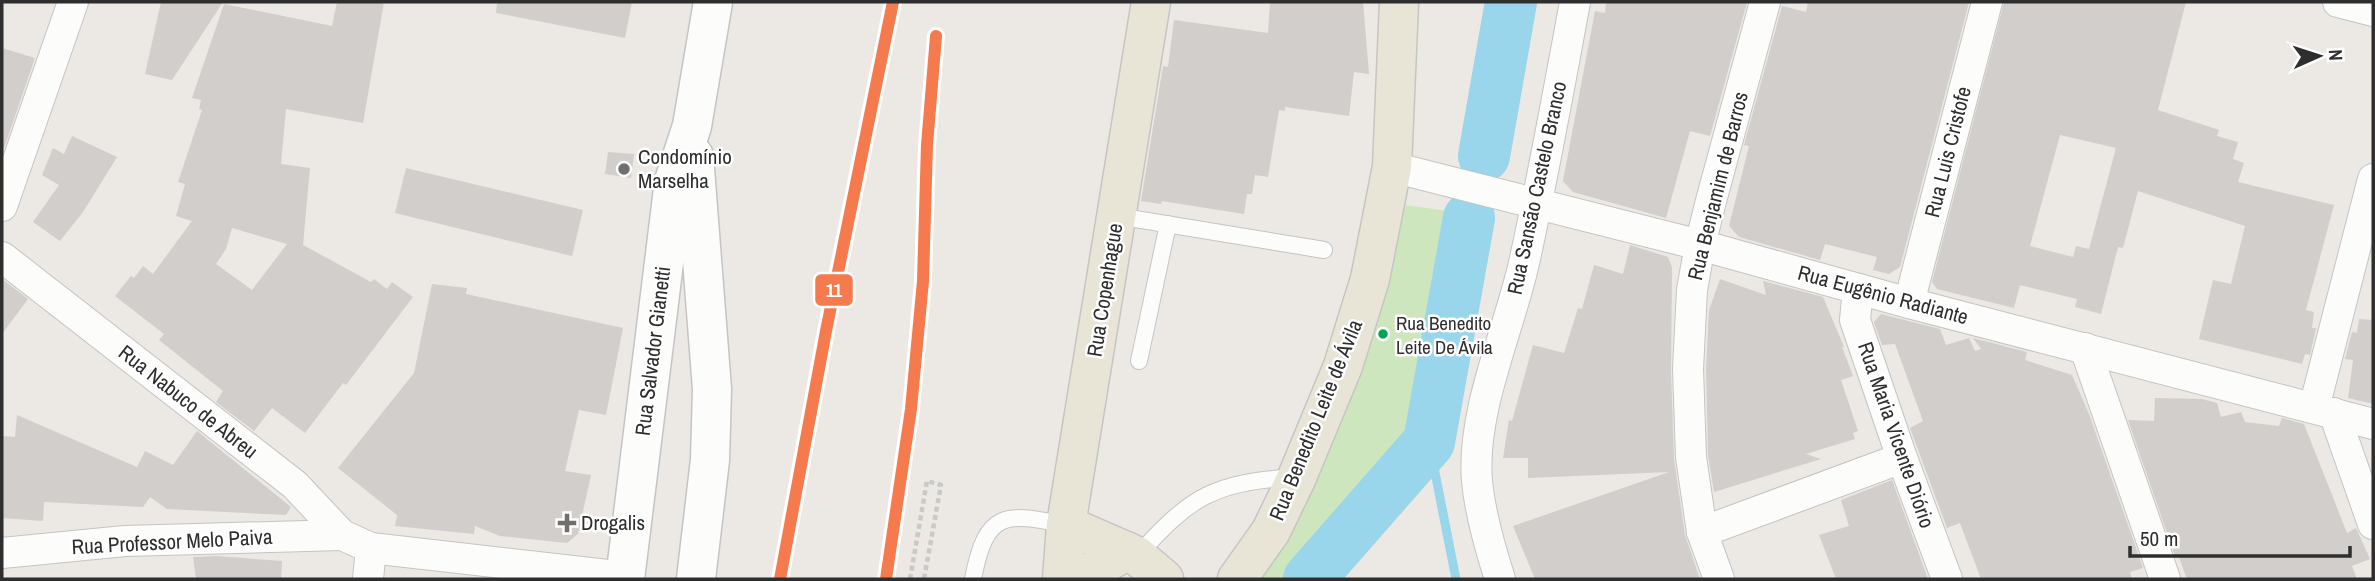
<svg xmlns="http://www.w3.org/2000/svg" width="2375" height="581" font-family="'Archivo Narrow',sans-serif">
<rect width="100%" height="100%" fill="#ece8e4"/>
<polygon fill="#cee6be" points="1404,205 1464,213 1422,431 1413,450 1342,516 1285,579 1247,579 1367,345"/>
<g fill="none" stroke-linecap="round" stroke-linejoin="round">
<polyline stroke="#99d6ec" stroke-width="9" points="1429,442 1456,579"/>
<g stroke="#99d6ec" stroke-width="52">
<polyline points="1484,156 1511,2"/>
<polyline points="1309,579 1429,442 1469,218"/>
</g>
</g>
<g fill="#d1cecb" fill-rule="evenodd">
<polygon points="161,2 223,2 172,80 145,74"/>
<path d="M337 2H384L363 123 286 109 281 164 310 168 303 245 371 282 374 279 387 289 392 282 413 297 346 385 343 383 305 433 272 408 254 431 216 402 223 391 159 340 164 334 115 296 131 276 134 278 143 266 153 274 192 221 176 216 185 184 178 182 202 110 199 109 201 100 192 98 224 4 332 26ZM232 228 287 244 252 290 216 264 226 249Z"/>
<polygon points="497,2 632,2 625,38 496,13"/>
<polygon points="1270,2 1363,2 1369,74 1354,72 1349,116 1285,107 1285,111 1279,110 1268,177 1255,175 1252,194 1247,194 1244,214 1162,201 1161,204 1141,201 1163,66 1168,67 1174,20 1268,33"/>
<polygon points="1606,2 1747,2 1710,136 1690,131 1666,218 1573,192 1563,181 1595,11 1605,13"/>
<polygon points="1808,2 1969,2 1900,267 1889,274 1873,270 1877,257 1825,244 1820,260 1739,237 1729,226 1749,146 1744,145 1782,6 1806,12"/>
<path d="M2004 2H2186L2158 110 2219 130 2217 136 2238 142 2233 159 2244 163 2238 182 2334 205 2306 310 2314 312 2312 328H2316L2310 355 2305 354 2302 364 2199 339 2213 280 2231 284 2245 226 2138 191 2123 248 2118 247 2101 314 2075 307 2077 299 2020 285 2014 308 1937 289 1932 282ZM2060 135 2116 148 2089 249 2076 246 2073 257 2030 246Z"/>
<polygon points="2,48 35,58 4,148 2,147"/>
<polygon points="72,136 117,157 83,212 60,241 33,222 59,185 42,175 53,148 64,154"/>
<polygon points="608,152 634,154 631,178 605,174"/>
<polygon points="406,168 583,210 572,256 395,213"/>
<polygon points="1630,245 1668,257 1672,267 1671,370 1674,459 1685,535 1700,579 1535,579 1513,526 1669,472 1528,478 1528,458 1503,458 1509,420 1512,421 1533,345 1564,353 1578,308 1582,309 1594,265 1623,274"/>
<polygon points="2,279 28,299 2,334"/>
<polygon points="1720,279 1766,295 1763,281 1823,297 1844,347 1842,347 1853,376 1841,380 1858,431 1853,433 1855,439 1806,454 1821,459 1714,492 1708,455 1706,369 1709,310"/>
<polygon points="432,284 467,288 466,294 623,328 606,415 579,410 565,471 591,475 578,534 567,543 500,536 475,526 474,534 395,526 397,515 338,468 414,373"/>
<polygon points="1881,314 1940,329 1946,345 1969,338 1975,351 1981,349 1973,338 2027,352 2025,360 2072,375 2089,414 2143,568 2130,572 2132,579 1981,579 1960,523 1947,528 1910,428 1923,421 1895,344 1882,345 1874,322"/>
<polygon points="2359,319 2373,320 2373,404 2348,398 2353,360 2345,359 2352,332 2357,333"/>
<polygon points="2155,398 2202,399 2217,403 2221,417 2241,412 2245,422 2279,426 2282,418 2304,424 2347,533 2356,528 2370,559 2352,566 2357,579 2187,579 2178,555 2175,556 2128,420 2154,421"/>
<polygon points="17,415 137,467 145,451 173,465 197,431 291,507 286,515 167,509 150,497 143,507 44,502 43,521 2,518 2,436 15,437"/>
<polygon points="1892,480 1928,579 1836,579 1819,535 1849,526 1841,500"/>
<polygon points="193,557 216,556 282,561 281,579 196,579"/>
</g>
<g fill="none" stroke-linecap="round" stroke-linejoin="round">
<defs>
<g id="lane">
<polyline points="1117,216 1324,250"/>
<polyline points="1139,361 1168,224"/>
<path d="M1137 556C1192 495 1213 483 1295 477"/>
<path d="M973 579C986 511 1004 512 1066 525"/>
</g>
<g id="street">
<polyline points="2338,2 2373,11"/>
<polyline points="1392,167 1700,245 1909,303 2373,424"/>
<polyline points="2,206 73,2"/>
<polyline points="2,257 295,485 342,535 371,548 625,577"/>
<polyline points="1858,289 1855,320 1902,458 1947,579"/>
<polyline points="1909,303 1987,2"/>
<polyline points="2085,348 2165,579"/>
<polyline points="2314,408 2373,179"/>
<polyline points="2334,413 2373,524"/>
<polyline points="1702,532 1902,458"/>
<polyline points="2,553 125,541 342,535"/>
<polyline points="368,579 371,548"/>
<path d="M1500 579C1490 548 1480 513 1477 481 1471 412 1509 330 1524 263 1543 177 1559 89 1575 2"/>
<polyline points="1719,579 1702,532 1691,457 1688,369 1692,290 1700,245 1711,201 1765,2"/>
</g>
<g id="secondary">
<polyline points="694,156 712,389 710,460 696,579"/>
<polyline points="625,579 674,181 692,126 713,2"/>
</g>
<g id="primary">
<polyline points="1066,525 1137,556 1164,579"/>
<polyline points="1062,579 1066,525 1151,2"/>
<polyline points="1079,579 1126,551"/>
<polyline points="1237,579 1271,531 1297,477 1343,366 1370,279 1392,167 1399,2"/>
</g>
</defs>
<use href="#lane" stroke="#c5c4c5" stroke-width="18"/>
<use href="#street" stroke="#c5c4c5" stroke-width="32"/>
<use href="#secondary" stroke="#c5c4c5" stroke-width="41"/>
<use href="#primary" stroke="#c6c5c4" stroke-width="41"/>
<polyline stroke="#c9c9c8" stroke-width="4.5" stroke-dasharray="5 3.5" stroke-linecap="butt" points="910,579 927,481 941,485 924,579"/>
<use href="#lane" stroke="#fcfcfb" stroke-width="16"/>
<use href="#street" stroke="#fcfcfb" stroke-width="30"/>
<use href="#secondary" stroke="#fcfcfb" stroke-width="38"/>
<use href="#primary" stroke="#e8e4d6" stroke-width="38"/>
<defs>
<g id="rail-1">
<polyline points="780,579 826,331 893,2"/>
<polyline points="886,579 911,409 923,281 927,145 936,36"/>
</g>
</defs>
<use href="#rail-1" stroke="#fff" stroke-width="18"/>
<use href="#rail-1" stroke="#f57b4e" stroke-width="12"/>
</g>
<g fill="#706f6e" stroke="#fff" stroke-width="2.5">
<circle cx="624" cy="169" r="7"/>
<path d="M563.5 512.5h7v7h7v7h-7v7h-7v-7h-7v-7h7z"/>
</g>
<circle fill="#00a651" stroke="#fff" stroke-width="2.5" cx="1383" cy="334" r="6"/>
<g text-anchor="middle" stroke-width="5" stroke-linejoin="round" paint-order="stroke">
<g font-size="19" fill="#2e2e2e" stroke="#fff" text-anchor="start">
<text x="1396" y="330">Rua Benedito<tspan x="1396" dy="24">Leite De Ávila</tspan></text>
</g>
<g font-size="21" fill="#2e2e2e" stroke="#fff">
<text transform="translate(1948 152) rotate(-76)" y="7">Rua Luis Cristofe</text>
<text transform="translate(1718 186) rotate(-76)" y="7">Rua Benjamim de Barros</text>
<text transform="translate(1537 188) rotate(-78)" y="7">Rua Sansão Castelo Branco</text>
<text transform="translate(1105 290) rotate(-81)" y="7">Rua Copenhague</text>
<text transform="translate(1883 295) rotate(15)" y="7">Rua Eugênio Radiante</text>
<text transform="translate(653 351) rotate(-83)" y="7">Rua Salvador Gianetti</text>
<text transform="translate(188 402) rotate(38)" y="7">Rua Nabuco de Abreu</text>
<text transform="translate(1316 420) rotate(-68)" y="7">Rua Benedito Leite de Ávila</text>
<text transform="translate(1896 435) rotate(71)" y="7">Rua Maria Vicente Diório</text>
<text transform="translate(172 542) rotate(-3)" y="7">Rua Professor Melo Paiva</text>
</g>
<g font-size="21" fill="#2e2e2e" stroke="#fff" text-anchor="start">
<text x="638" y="164">Condomínio<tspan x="638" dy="24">Marselha</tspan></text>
<text x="581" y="530">Drogalis</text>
</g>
</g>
<rect stroke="#fff" stroke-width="2.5" x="814" y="273" width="40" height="34" rx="7" fill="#f57b4e"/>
<g font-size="19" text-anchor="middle" font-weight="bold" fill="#fff">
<text x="834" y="297">11</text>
</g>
<rect width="2375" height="581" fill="none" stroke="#2e2e2e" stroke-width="7"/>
<g transform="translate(2319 56) rotate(87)" stroke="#ffffff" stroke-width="5" paint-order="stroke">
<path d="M0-5L12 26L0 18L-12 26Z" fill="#2e2e2e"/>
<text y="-10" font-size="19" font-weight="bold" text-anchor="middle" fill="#2e2e2e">N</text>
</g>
<path d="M2130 546v10h220v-10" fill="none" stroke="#2e2e2e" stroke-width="3.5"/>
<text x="2140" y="546" font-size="21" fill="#2e2e2e" stroke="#ffffff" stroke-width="5" paint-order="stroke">50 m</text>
</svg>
